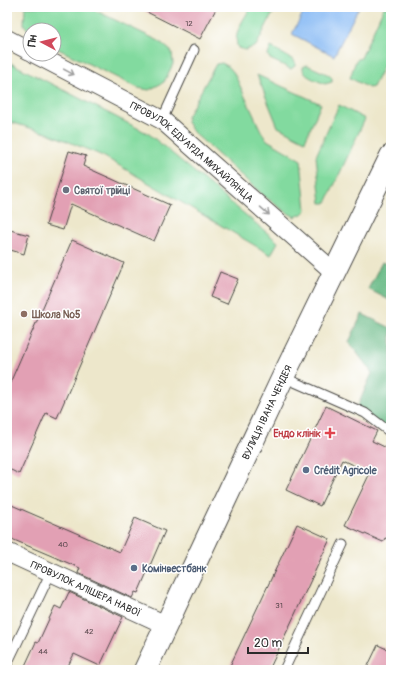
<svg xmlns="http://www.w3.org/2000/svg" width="398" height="677" font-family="Pangolin,sans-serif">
<rect width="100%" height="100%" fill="#fff"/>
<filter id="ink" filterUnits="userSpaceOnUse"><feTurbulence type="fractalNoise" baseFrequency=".025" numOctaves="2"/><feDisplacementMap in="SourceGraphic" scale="8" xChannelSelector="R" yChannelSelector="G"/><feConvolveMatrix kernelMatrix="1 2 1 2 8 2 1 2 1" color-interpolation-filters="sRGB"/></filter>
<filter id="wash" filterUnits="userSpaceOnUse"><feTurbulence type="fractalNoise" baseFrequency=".012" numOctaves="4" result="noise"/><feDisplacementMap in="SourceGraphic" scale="16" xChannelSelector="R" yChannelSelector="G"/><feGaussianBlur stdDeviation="0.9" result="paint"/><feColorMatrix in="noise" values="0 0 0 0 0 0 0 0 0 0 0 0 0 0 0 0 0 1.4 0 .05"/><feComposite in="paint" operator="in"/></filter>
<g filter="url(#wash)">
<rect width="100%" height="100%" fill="#ede7cb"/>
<g fill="#82da9f" stroke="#568265">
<polygon points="25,7 88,7 159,41 172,52 173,64 164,82 149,90 138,88 54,47 54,30 30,30 30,33 24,24"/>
<path d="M251 7H276L256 46 245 50 238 48C232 34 244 19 251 7Z"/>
<polygon points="384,7 391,7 391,51 373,87 369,88 350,78 356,60 361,58"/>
<polygon points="271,47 295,61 295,66 291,69 270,59 268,55"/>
<polygon points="7,61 149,134 278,242 271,255 103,156 50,134 7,121"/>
<polygon points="222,63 229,67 234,73 261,131 267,140 301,160 306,210 302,214 295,217 286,212 263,195 193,132 187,122 187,117 216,64"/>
<path d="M307 65 329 75 332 78V82L325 84C317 80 302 77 303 67Z"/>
<polygon points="257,75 321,104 305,141 278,127"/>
<polygon points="339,105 365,119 326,203 321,203 316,156"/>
</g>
<g fill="#69ba86" stroke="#4a7258">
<polygon points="382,262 391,266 391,301 368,289"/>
<polygon points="362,314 391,328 391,430 355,412 372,373 349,342"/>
</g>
<polygon fill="#87baf4" stroke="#597290" points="306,7 359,7 334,56 292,34"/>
<g id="blocks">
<g fill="#e2a0b4">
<polygon points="137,7 217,7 200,39"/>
<polygon points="69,151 86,156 83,166 170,205 154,241 71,204 63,230 46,225"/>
<polygon points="10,230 29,235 24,254 7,249 7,240"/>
<polygon points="72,240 124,263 57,418 46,413 19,474 7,468 7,390"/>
<polygon points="220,272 238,279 227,304 210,297"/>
<polygon points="326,406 377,431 372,441 391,450 391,540 385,538 383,542 345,525 370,473 342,460 320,506 286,490"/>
<polygon points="7,503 120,552 135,518 165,531 138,593 135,592 132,598 78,573 80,568 7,537"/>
<polygon points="297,524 330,539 269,670 228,670"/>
<polygon points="69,592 123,617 100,666 74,654 66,670 23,670 36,642 38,643 55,606 61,609"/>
<polygon points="378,645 391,651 391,670 366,670"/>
</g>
</g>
</g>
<g filter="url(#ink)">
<use href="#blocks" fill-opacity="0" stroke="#484743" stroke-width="1"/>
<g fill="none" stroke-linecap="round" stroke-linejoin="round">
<defs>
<g id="service">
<polyline points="162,120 194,50"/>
<polyline points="283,377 365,413 391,433"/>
<polyline points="7,664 51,572"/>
<polyline points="284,670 343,544"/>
</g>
<g id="minor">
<polyline points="7,39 30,51"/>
<path id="s1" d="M35 54 162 120 334 272"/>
<path id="s2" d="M7 552 166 625"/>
</g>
<g id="secondary">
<path id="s3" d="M145 670 283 377 391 156"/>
</g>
</defs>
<use href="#service" stroke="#484743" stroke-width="11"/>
<use href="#minor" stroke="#484743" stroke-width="20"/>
<use href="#secondary" stroke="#484743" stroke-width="24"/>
<use href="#service" stroke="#fff" stroke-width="9"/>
<use href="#minor" stroke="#fff" stroke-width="18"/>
<use href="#secondary" stroke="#fff" stroke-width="22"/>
</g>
<defs><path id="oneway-shaft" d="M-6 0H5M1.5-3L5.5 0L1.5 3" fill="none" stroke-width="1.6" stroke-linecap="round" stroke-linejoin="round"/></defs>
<g stroke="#a0a0a0">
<use href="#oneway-shaft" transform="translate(69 72) rotate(28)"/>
<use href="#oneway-shaft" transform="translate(265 211) rotate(41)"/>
</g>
</g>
<circle fill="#6b7280" stroke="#fff" stroke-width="1.5" cx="66" cy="190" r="4"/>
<circle fill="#8d6e63" stroke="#fff" stroke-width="1.5" cx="24" cy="314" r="4"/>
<path fill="#e0444e" stroke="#fff" stroke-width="1.5" d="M328 427h4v4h4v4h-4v4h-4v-4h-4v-4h4z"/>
<g fill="#5c6f8a" stroke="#fff" stroke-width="1.5">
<circle cx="306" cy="470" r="4"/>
<circle cx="134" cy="568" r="4"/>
</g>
<g text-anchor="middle" stroke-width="3" stroke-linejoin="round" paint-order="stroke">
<g font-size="8" fill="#59484d">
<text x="189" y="26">12</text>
<text x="63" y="547">40</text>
<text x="279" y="608">31</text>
<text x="89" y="634">42</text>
<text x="43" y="654">44</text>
</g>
<g font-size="10" fill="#2b2b2b" stroke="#fff">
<text dy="4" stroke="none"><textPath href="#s1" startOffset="186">ПРОВУЛОК ЕДУАРДА МИХАЙЛЯНЦА</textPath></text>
<text dy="4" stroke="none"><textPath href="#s3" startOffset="285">ВУЛИЦЯ ІВАНА ЧЕНДЕЯ</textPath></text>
<text dy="4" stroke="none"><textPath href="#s2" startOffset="87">ПРОВУЛОК АЛІШЕРА НАВОЇ</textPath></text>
</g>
<g font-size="10" font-weight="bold" fill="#5b616d" stroke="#fff" text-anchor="start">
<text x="74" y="194">Святої трійці</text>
</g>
<g font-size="10" font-weight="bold" fill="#785e54" stroke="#fff" text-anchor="start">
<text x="32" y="318">Школа №5</text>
</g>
<g font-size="10" font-weight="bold" fill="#be3a42" stroke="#fff" text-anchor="end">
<text x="321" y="437">Ендо клінік</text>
</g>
<g font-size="10" font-weight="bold" fill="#4e5e75" stroke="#fff" text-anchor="start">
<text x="314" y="474">Crédit Agricole</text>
<text x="142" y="572">Комінвестбанк</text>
</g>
</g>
<rect width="398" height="677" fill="none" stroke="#fff" stroke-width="24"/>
<g transform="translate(42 42) rotate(277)"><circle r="19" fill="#ffffff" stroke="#aaaaaa"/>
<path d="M0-3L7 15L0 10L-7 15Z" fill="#d1495b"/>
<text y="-6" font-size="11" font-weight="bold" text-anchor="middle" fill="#2b2b2b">Пн</text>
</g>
<path d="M248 647v6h60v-6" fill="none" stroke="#2b2b2b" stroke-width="2"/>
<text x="254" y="647" font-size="12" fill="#2b2b2b" stroke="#ffffff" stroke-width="3" paint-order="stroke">20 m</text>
</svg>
